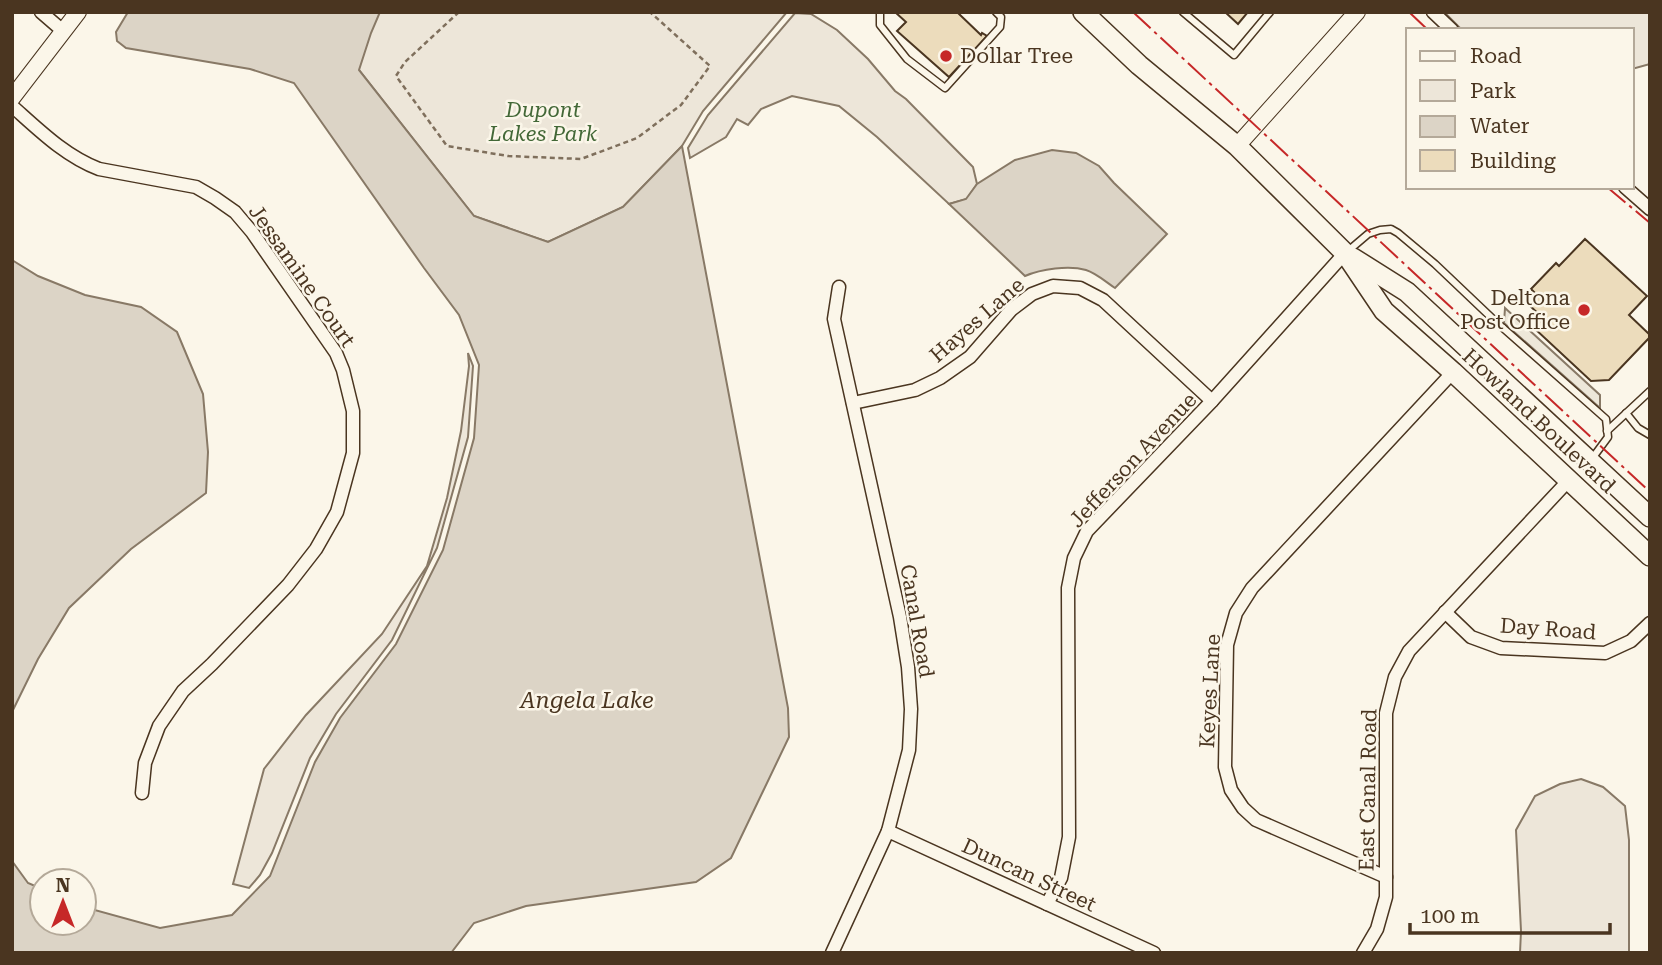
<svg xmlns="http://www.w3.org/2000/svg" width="1662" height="965" font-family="'Roboto Serif',serif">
<rect width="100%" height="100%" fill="#fbf6e9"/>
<g fill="#ede6d9" stroke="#887966" stroke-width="2">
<polygon points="305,12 787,12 703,111 682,146 623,207 548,242 474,216 359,70"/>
<polygon points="1444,12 1650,12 1650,64 1632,69 1632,30 1462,30"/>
<polygon points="795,13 811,14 837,30 868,59 895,91 906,99 973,167 977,184 967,199 949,204 877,137 839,106 792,96 761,109 748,125 737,119 726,137 690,158 688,148 708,115"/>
<polygon points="468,353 473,366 468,437 437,548 392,640 336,714 310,758 272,853 260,875 249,888 233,884 264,769 306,715 382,634 427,566 447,498 461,431 469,366"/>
<polygon points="1581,779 1603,787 1625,806 1629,840 1629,953 1520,953 1521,931 1516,830 1535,796 1560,784"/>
</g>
<polygon fill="#ede7d9" stroke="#887966" stroke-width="2" points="1505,308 1600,395 1600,408 1504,323"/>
<g fill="#dcd4c6" stroke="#887966" stroke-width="2">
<polygon points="128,12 380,12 371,33 359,70 474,216 548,242 623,207 682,146 788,708 789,737 731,858 696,882 526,906 474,923 451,953 12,953 12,861 28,883 42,889 42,923 84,923 84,907 160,928 232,915 270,876 315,762 340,718 396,644 443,550 474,438 479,365 459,315 424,268 294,83 250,69 126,48 117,41 116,32"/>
<path d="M1052 150 1076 153 1099 166 1114 183 1167 234 1115 288C1106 282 1096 273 1086 270 1069 265 1041 269 1025 276L949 204 966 199 977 184 1015 160Z"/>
<polygon points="12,260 38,276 85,295 141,307 177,332 203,394 208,452 206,493 131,549 69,608 38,659 12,712"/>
</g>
<g fill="#ecdcbc" stroke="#4a3520" stroke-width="2">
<polygon points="895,12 957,12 981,35 982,33 987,36 949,77 897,31 906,22"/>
<polygon points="1225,12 1248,12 1238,24"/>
<polygon points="1585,239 1647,296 1629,315 1650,335 1650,337 1609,380 1591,381 1534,328 1543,318 1528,304 1537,295 1531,289 1556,263 1559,266"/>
</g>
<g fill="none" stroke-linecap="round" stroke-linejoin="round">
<defs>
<g id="service">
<polyline points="880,12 880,25 907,59 945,88 1000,27 1001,17 996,12"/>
<polyline points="1183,12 1234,55 1270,12"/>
<polyline points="1348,251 1368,234 1380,230 1391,229 1398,233 1435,264 1495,321 1606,419 1608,437 1591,460"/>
<polyline points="1626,413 1638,428 1650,435"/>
<polyline points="1607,431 1650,391"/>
</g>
<g id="minor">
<polyline points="41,12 63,31"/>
<polyline points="1433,12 1452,30"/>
<path d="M12 106C39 130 65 156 99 169L196 187 215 198 235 212 252 232 336 353 343 370 353 411V453L337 512 316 549 288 585 212 664 183 691 159 726 145 763 142 793"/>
<polyline points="1625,187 1650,209"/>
<polyline points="853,403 915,390 940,378 970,357 1011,310 1032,294 1053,286 1080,288 1103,300 1212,401"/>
<polyline points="1445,612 1471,637 1501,648 1605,653 1631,641 1650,623"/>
<polyline points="888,831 1154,953"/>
<polyline points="1386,877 1256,820 1243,808 1231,790 1225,767 1227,645 1236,613 1252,588 1453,372"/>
<polyline points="1047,904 1061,878 1069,837 1068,588 1074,558 1087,531 1212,401 1345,253"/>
<polyline points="832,953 888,831 909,750 911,709 908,667 900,617 834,319 839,287"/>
<polyline points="1363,953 1377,929 1386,897 1386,713 1395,677 1409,651 1569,480"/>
</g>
<g id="tertiary">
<polyline points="12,98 78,12"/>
<polyline points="1237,146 1357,12"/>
</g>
<g id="primary">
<polyline points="1083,12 1139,65 1237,146 1345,253 1384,311 1453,372 1650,556"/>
<polyline points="1353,258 1407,292 1650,517"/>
</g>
</defs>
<use href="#service" stroke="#4a3520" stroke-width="9"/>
<use href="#minor" stroke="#4a3520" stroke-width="15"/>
<use href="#tertiary" stroke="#4a3520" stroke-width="18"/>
<use href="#primary" stroke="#4a3520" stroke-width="22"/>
<polyline stroke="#7f6f5c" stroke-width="2.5" stroke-dasharray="5 3.5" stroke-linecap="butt" points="459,12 405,62 396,76 447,146 508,156 581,159 637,138 681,105 710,66 650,12"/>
<use href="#service" stroke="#fbf6e9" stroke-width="6"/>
<use href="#minor" stroke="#fbf6e9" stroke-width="12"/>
<use href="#tertiary" stroke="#fbf6e9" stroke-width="16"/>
<use href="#primary" stroke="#fbf6e9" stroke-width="19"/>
<g stroke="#c62828" stroke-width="2" stroke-dasharray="24 5 3.5 5" stroke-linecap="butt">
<polyline points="1133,12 1650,492"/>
<polyline points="1409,12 1428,30"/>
<polyline points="1607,187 1650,223"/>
</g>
</g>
<g fill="#c62828" stroke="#fbf6e9" stroke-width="2.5">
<circle cx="946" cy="56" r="7"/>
<circle cx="1584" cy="310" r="7"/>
</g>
<g text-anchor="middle" stroke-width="5" stroke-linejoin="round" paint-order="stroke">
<g font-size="21" fill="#4a3520" stroke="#fbf6e9" text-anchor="start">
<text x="960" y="63">Dollar Tree</text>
<text x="1570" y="305" text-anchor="end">Deltona<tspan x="1570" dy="24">Post Office</tspan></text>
</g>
<g font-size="21" font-style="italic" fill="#436837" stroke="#fbf6e9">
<text x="543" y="117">Dupont<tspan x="543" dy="24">Lakes Park</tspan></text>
</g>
<g font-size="21" fill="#4a3520" stroke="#fbf6e9">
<text transform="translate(302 276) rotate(55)" y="7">Jessamine Court</text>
<text transform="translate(977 320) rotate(-41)" y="7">Hayes Lane</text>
<text transform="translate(1539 421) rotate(43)" y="7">Howland Boulevard</text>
<text transform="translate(1133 460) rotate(-47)" y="7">Jefferson Avenue</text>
<text transform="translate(917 621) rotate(80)" y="7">Canal Road</text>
<text transform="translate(1548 629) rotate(4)" y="7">Day Road</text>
<text transform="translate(1210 691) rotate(-87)" y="7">Keyes Lane</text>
<text transform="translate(1368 790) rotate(-89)" y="7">East Canal Road</text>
<text transform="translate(1029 875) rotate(25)" y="7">Duncan Street</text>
</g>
<g font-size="23" font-style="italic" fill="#4a3520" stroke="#fbf6e9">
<text x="587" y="708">Angela Lake</text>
</g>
</g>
<rect width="1662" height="965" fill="none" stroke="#4a3520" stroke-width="28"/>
<rect x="1406" y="28" width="228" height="161" fill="#fbf6e9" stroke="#b4a999" stroke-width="2"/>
<rect x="1420" y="51" width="35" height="10" fill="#fbf6e9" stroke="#b4a999" stroke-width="2"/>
<text x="1470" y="63" font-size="21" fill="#4a3520">Road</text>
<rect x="1420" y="80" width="35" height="21" fill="#ede6d9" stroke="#b4a999" stroke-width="2"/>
<text x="1470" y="98" font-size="21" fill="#4a3520">Park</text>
<rect x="1420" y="116" width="35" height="21" fill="#dcd4c6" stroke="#b4a999" stroke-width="2"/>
<text x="1470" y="133" font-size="21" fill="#4a3520">Water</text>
<rect x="1420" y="150" width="35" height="21" fill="#ecdcbc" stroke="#b4a999" stroke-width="2"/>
<text x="1470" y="168" font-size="21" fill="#4a3520">Building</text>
<g transform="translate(63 902)"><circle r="33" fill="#fbf6e9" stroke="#b4a999" stroke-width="2"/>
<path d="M0-5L12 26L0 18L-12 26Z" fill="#c62828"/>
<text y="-10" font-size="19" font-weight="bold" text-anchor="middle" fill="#4a3520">N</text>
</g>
<path d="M1410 923v10h200v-10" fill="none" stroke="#4a3520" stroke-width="3.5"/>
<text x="1420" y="923" font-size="21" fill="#4a3520" stroke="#fbf6e9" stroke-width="5" paint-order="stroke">100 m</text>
</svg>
